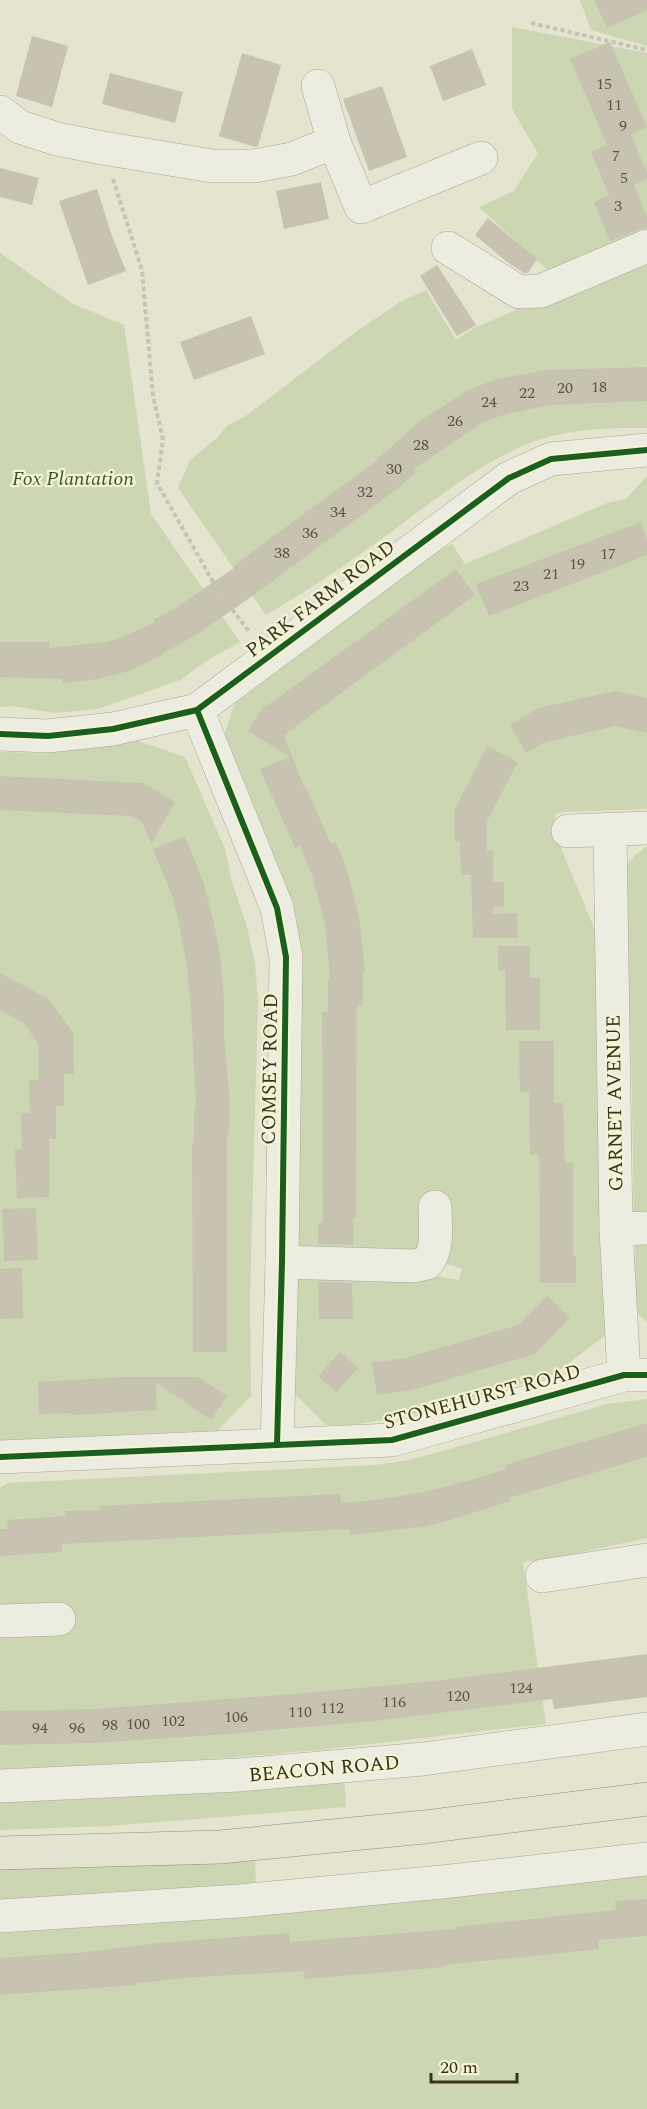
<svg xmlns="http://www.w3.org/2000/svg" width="647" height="2109" font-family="Spectral,serif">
<rect width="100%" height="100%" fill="#e4e4cf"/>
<g fill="#ccd6b2">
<polygon points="580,0 647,0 647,46 591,30"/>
<polygon points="512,27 647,53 647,236 554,276 479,207 514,191 538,153 512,109"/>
<polygon points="0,253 73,304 124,325 151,514 240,642 211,658 180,680 98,709 54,713 14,706 0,707"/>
<path d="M647 254V428C617 428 586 428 556 435 503 447 453 486 410 518 364 552 316 586 266 615L178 488 190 460 217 438 227 426 247 415 357 331 400 302 426 290 456 340 474 328Z"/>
<path d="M647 476V809C617 811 587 810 556 813L555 825 560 846 597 935 596 1065 600 1127 606 1335 553 1375 404 1417 344 1426 326 1425 289 1388 292 1263 435 1276 459 1280 462 1269 440 1262 424 1239 415 1251 292 1250 295 1037 222 741 239 691 416 564 452 544 465 564 607 503 626 499Z"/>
<polygon points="138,741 185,757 225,849 232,882 247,927 255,963 258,1001 250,1297 251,1396 216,1432 0,1441 0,752 43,753"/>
<polygon points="647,846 647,1223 634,1223 631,1045 628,1015 627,865 634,856"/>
<polygon points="635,1238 647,1238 647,1322 636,1312"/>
<polygon points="647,1399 647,1538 560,1557 523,1562 546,1724 319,1750 190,1761 0,1770 0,1488 7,1483 375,1465 404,1461 432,1454 607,1404"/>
<polygon points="344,1776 346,1807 109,1826 0,1830 0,1798"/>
<polygon points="255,1850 256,1887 0,1903 0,1865"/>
<polygon points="647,1874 647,2109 0,2109 0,1930"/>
</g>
<g fill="#c7c3b0">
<polygon points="594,0 647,0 647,10 607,28"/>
<polygon points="32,36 68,46 52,107 16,96"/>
<polygon points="610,42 647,127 631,135 647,173 647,179 634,185 647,217 647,228 640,229 610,241 594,202 609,195 591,152 607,145 570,59"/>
<polygon points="472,49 486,85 443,101 430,66"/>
<polygon points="242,53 281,65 258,146 255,147 219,136"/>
<polygon points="110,73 183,92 175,123 102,104"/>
<polygon points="382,86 407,157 369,171 343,99"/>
<polygon points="0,168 39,178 32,205 0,197"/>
<polygon points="321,182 329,219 284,229 276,191"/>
<polygon points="97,189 112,236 126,271 88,285 59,201"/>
<polygon points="488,218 537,259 528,273 524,273 507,262 475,235"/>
<polygon points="437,265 476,325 457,336 420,276"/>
<polygon points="251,316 265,354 194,380 180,342"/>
<polygon points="647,367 647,401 551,405 506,414 483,422 414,469 416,472 398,488 254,595 194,636 162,654 162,655 129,671 98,679 62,683 62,679 0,677 0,642 49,642 49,648 106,642 118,639 155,622 153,620 174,609 234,568 233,567 260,546 372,464 420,421 468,390 497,379 547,370"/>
<polygon points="641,522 647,539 647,555 489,616 476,584"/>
<polygon points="456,569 475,595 284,735 304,787 306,787 331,844 336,842 346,867 359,916 365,971 363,971 363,1005 357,1005 356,1218 353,1218 353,1245 318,1244 318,1223 323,1223 322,1012 328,1012 328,979 330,979 325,924 313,878 300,845 295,848 260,769 290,757 248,731 261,710"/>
<polygon points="616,691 647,698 647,733 615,726 543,743 526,753 510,725 538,708"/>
<polygon points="487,746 518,762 487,821 487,851 493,851 493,882 504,882 504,906 493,907 493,914 517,913 518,938 473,938 471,875 461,875 460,842 455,842 454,811"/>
<polygon points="0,776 143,783 175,802 151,844 142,822 131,816 0,810"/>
<polygon points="185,836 204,884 214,923 221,963 224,1000 224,1035 230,1103 229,1135 227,1135 227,1352 193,1352 192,1143 194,1143 194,1110 196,1110 191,1008 187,967 179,924 173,898 153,849"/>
<polygon points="498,946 530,946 530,978 540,978 540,1030 506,1030 505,970 498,971"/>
<polygon points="0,973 49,999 73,1033 74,1074 64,1074 64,1106 56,1106 56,1139 49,1139 49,1197 17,1198 15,1149 22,1149 21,1113 30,1113 29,1080 39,1080 39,1045 24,1023 0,1010"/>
<polygon points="519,1041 554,1041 554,1103 563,1103 565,1163 573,1163 573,1256 576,1256 576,1283 540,1283 539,1155 530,1155 529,1092 520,1092"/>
<polygon points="36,1208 38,1260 4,1261 2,1209"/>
<polygon points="22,1268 23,1318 0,1319 0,1269"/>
<polygon points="318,1282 352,1283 353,1319 319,1319"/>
<polygon points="547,1296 570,1318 535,1354 412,1390 377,1395 372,1363 406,1358 518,1325"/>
<polygon points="340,1352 358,1368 336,1392 318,1376"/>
<polygon points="123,1377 198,1377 227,1396 211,1420 156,1382 157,1410 72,1415 72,1413 39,1414 38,1382"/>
<polygon points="647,1423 647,1457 509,1498 510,1501 444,1522 420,1527 350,1535 350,1529 62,1544 62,1552 0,1556 0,1529 8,1529 7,1520 65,1516 65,1511 100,1510 99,1506 340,1494 341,1503 376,1500 429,1491 474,1479 506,1469 505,1465"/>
<polygon points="647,1654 647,1697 554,1709 552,1699 375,1721 215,1735 92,1743 0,1745 0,1711 96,1709 318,1692 443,1680"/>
<polygon points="647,1899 647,1936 598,1940 599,1949 444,1965 445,1967 305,1979 304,1971 197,1977 137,1983 137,1985 0,1995 0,1958 88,1952 159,1943 289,1933 290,1942 456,1929 455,1927 616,1910 615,1901"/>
</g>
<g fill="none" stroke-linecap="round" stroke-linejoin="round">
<defs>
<g id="minor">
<polyline points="318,86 334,142 361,207 481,158"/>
<polyline points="0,112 20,127 57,139 103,148 212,166 254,166 292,159 334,142"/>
<polyline points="448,248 519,292 541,291 647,246"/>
<polyline points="197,710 277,908 286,957 282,1262 277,1445"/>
<polyline points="0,734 48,736 113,729 197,710 509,478 551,459 647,450"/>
<polyline points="610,830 616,1229 624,1375"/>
<polyline points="568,831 647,828"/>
<polyline points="616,1229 647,1228"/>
<path d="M282 1262 414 1266 427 1263C439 1248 435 1226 435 1207"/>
<polyline points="0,1457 392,1440 624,1375 647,1375"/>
<polyline points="542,1576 647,1560"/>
<polyline points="0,1621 59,1619"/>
<polyline points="0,1786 239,1775 423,1759 647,1729"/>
<polyline points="0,1916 239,1901 442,1882 647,1859"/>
</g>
<polyline id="major" points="0,1853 220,1847 424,1827 647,1799"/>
</defs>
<use href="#minor" stroke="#a9a897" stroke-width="34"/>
<use href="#major" stroke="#8f8d7e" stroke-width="34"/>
<g stroke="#c5c4b7" stroke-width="4" stroke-dasharray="4.5 3" stroke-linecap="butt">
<polyline points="531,23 647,50"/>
<polyline points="113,179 142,270 153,396 163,440 157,483 217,589 250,633"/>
</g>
<use href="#minor" stroke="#ecece0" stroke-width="33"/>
<use href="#major" stroke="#e4e3d2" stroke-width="33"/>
<defs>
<g id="cycleway">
<polyline points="197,710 277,908 286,957 282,1262 277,1445"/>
<polyline points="0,734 48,736 113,729 197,710 509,478 551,459 647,450"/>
<polyline points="0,1457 392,1440 624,1375 647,1375"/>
</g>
</defs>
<use href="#cycleway" stroke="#f4f4d5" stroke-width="10"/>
<use href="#cycleway" stroke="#1b5e20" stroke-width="6"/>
</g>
<g text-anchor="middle" stroke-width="4.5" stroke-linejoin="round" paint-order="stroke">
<g font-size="16" fill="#5c5643">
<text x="604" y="89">15</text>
<text x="614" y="110">11</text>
<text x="623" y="131">9</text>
<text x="616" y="161">7</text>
<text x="624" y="183">5</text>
<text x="618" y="211">3</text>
<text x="599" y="392">18</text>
<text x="565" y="393">20</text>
<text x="527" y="398">22</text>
<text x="489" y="407">24</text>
<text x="455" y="426">26</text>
<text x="421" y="450">28</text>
<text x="394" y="474">30</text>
<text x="365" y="497">32</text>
<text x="338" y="517">34</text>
<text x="310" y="538">36</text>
<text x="282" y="558">38</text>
<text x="608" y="559">17</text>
<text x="577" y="569">19</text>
<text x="551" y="579">21</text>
<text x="521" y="591">23</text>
<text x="521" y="1693">124</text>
<text x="458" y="1701">120</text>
<text x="394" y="1707">116</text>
<text x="332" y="1713">112</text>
<text x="300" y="1717">110</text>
<text x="236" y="1722">106</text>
<text x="173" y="1726">102</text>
<text x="138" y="1729">100</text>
<text x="110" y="1730">98</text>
<text x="40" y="1733">94</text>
<text x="77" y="1733">96</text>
</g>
<g font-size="20" font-style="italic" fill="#3c5427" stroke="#f4f4d5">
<text x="73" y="485">Fox Plantation</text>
</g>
<g font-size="20" fill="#38321f" stroke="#f4f4d5">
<text transform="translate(320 598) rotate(-37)" y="7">PARK FARM ROAD</text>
<text transform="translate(269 1069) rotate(-89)" y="7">COMSEY ROAD</text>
<text transform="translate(614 1103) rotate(-91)" y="7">GARNET AVENUE</text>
<text transform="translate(482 1396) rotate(-15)" y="7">STONEHURST ROAD</text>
<text transform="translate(324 1768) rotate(-5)" y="7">BEACON ROAD</text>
</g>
</g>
<path d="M431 2073v9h86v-9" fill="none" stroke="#38321f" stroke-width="3"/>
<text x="440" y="2073" font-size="18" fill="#38321f" stroke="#f4f4d5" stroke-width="4.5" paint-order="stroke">20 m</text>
</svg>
